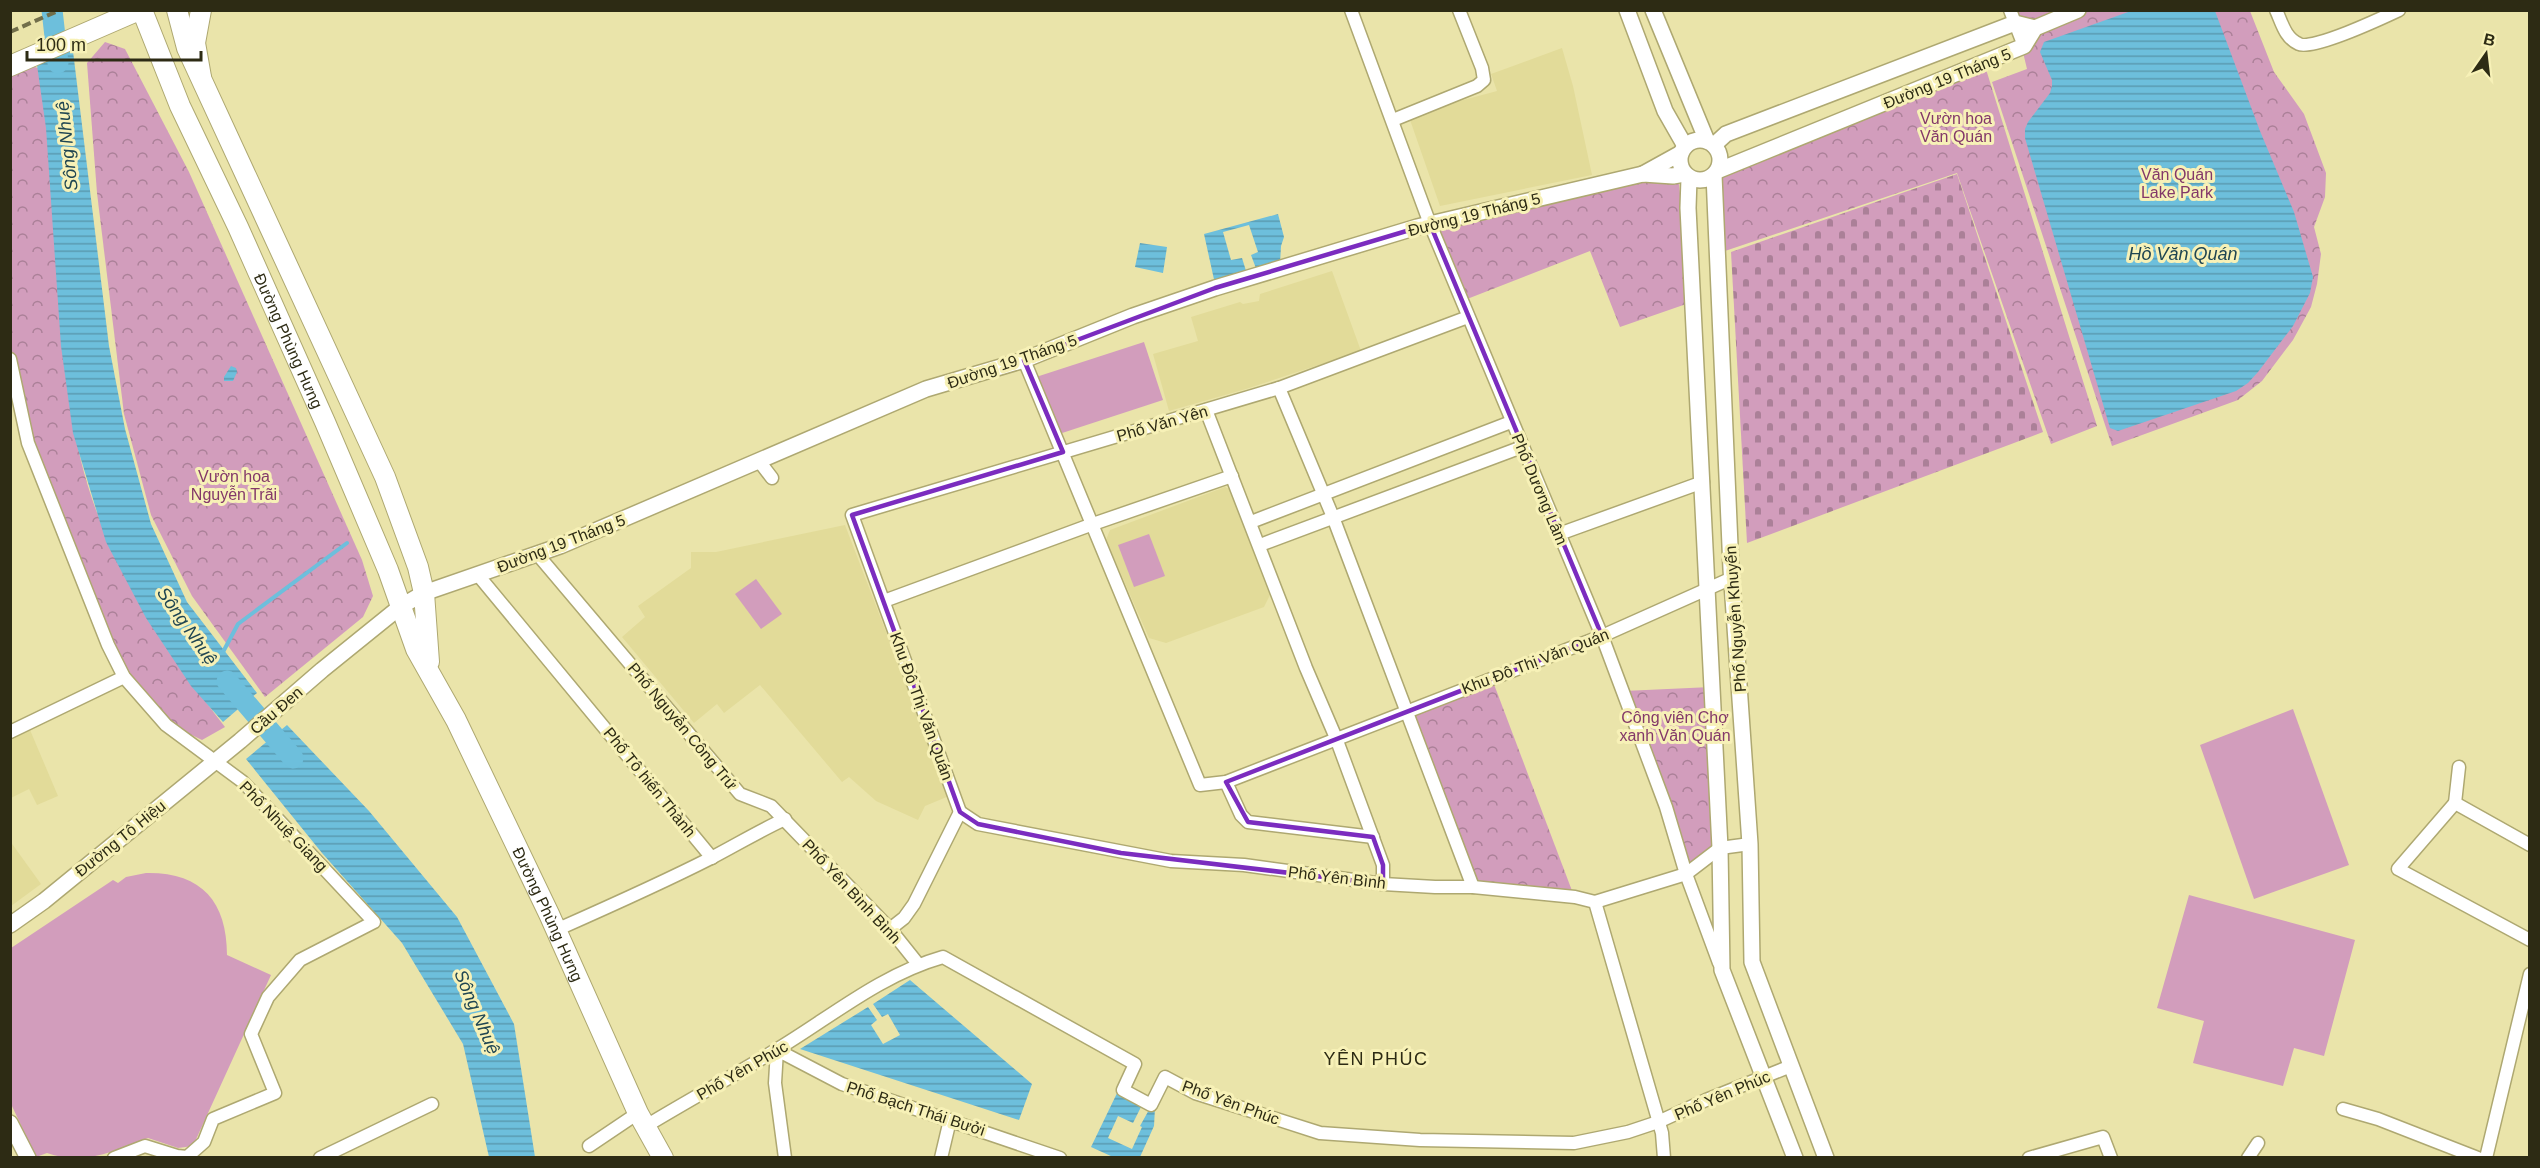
<svg xmlns="http://www.w3.org/2000/svg" width="2540" height="1168" font-family="Arial,sans-serif">
<defs>
<pattern id="forest-crowns" width="20" height="18" patternUnits="userSpaceOnUse" patternTransform="scale(1.5)"><rect width="20" height="18" fill="#d29dbc"/><path d="M2 6a3 3 0 1 1 6 0M12 15a3 3 0 1 1 6 0" fill="none" stroke="#ab8098"/></pattern>
<pattern id="cemetery-stones" width="16" height="16" patternUnits="userSpaceOnUse" patternTransform="scale(1.5)"><rect width="16" height="16" fill="#d29dbc"/><path d="M2 7V4a2 2 0 0 1 4 0v3zM10 15v-3a2 2 0 0 1 4 0v3z" fill="#ab8098"/></pattern>
<pattern id="water-rules" width="6" height="5" patternUnits="userSpaceOnUse" patternTransform="scale(1.5)"><rect width="6" height="5" fill="#6dbfdc"/><path d="M0 2.5h6" fill="none" stroke="#5a9bb1"/></pattern>
</defs>
<rect width="100%" height="100%" fill="#eae4aa"/>
<g fill="#e2db99">
<polygon points="1562,48 1573,86 1592,175 1440,206 1409,117 1426,110 1497,91 1491,74"/>
<polygon points="1332,271 1361,351 1246,389 1169,411 1153,354 1198,341 1191,317 1240,302 1243,304 1259,301 1260,294"/>
<polygon points="1225,487 1231,490 1271,593 1264,607 1166,643 1149,638 1106,540 1110,530"/>
<polygon points="845,525 949,796 925,806 918,820 876,801 849,777 842,782 760,685 724,713 717,704 694,723 622,637 645,617 638,606 691,568 691,552 716,552"/>
<polygon points="30,730 58,796 37,805 29,789 11,798 11,739"/>
<polygon points="10,841 41,884 11,906 10,906"/>
</g>
<g fill="#d29dbc">
<polygon points="1144,342 1163,400 1056,435 1033,378"/>
<polygon points="1149,534 1165,576 1134,587 1118,545"/>
<polygon points="756,579 782,614 761,629 735,594"/>
<polygon points="2293,709 2349,865 2254,899 2200,745"/>
<path d="M146 873C201 872 227 901 227 955L271 975 193 1146 178 1148 148 1138C115 1151 83 1166 47 1153L36 1157 11 1104V948L113 880 118 883 126 877Z"/>
<polygon points="2189,895 2355,940 2324,1056 2294,1048 2283,1086 2193,1063 2204,1021 2157,1008"/>
</g>
<g fill="url(#forest-crowns)">
<polygon points="2013,11 2250,11 2274,72 2304,114 2326,173 2325,197 2314,227 2321,254 2317,284 2311,307 2293,340 2262,381 2238,400 2112,446 1992,82 2027,69"/>
<polygon points="105,42 125,49 189,172 362,560 373,596 363,617 265,697 192,596 151,515 124,414 97,193 87,63"/>
<path d="M29 65 38 68C52 146 56 224 61 303 65 356 68 409 81 461 106 562 163 646 225 727L202 740 169 724 127 675 109 644 30 443 11 351 10 72Z"/>
<polygon points="1985,66 2097,426 2051,444 1957,173 1722,252 1718,176"/>
<polygon points="1643,175 1678,175 1692,302 1620,327 1590,251 1462,301 1432,225"/>
<polygon points="1492,679 1574,896 1473,886 1408,711"/>
<polygon points="1711,687 1718,847 1687,871 1624,691"/>
</g>
<polygon fill="url(#cemetery-stones)" points="1957,174 2043,432 1747,543 1731,252"/>
<g fill="url(#water-rules)">
<polygon points="2131,11 2215,11 2260,131 2294,212 2313,277 2310,293 2293,326 2258,372 2248,383 2236,391 2118,431 2110,428 2025,138 2025,129 2028,122 2050,93 2052,86 2052,80 2040,52 2044,42"/>
<polygon points="72,43 109,346 125,429 151,524 187,602 257,693 223,722 191,686 146,618 106,542 73,433 61,346 46,128 36,58"/>
<polygon points="1278,214 1284,237 1281,246 1280,264 1257,271 1251,255 1258,252 1249,225 1223,232 1231,260 1242,258 1247,274 1215,284 1204,234"/>
<polygon points="1140,243 1167,247 1163,273 1135,267"/>
<polygon points="231,366 236,368 237,372 233,381 224,381 224,377"/>
<polygon points="287,725 369,811 457,917 514,1024 535,1157 489,1157 463,1044 402,943 322,853 246,759"/>
<polygon points="910,980 1032,1084 1019,1120 800,1049 868,1007 877,1020 871,1025 883,1044 900,1035 888,1014 882,1017 873,1004"/>
<polygon points="1119,1089 1143,1103 1133,1123 1118,1116 1108,1138 1132,1149 1142,1127 1140,1126 1150,1108 1155,1108 1154,1126 1140,1157 1113,1157 1091,1147"/>
</g>
<g fill="none" stroke-linecap="round" stroke-linejoin="round">
<polyline stroke="#6dbfdc" stroke-width="4" points="223,652 238,624 347,543"/>
<g stroke="#6dbfdc" stroke-width="21">
<polyline points="52,10 58,63"/>
<polyline points="227,681 293,758"/>
</g>
<defs>
<g id="minor">
<polyline points="1351,10 1430,224 1602,636 1666,807 1686,874 1719,963"/>
<polyline points="2010,10 2024,46"/>
<path d="M2276 10C2282 23 2285 38 2299 44 2312 51 2382 18 2399 10"/>
<polyline points="1393,120 1477,86 1484,80 1482,68 1459,10"/>
<polyline points="10,359 28,443 108,645 124,677 166,725 243,782 374,922 300,960 268,997 251,1034 275,1093 213,1119 204,1142 187,1157 177,1156 145,1146 114,1158"/>
<polyline points="1024,360 1200,785 1226,782 1602,636 1732,578"/>
<polyline points="1279,388 1333,517 1473,887"/>
<polyline points="1206,410 1306,668 1336,738 1383,865 1383,884"/>
<polyline points="759,461 772,478"/>
<polyline points="1251,522 1511,422"/>
<polyline points="1559,534 1703,482"/>
<polyline points="1260,545 1522,447"/>
<polyline points="538,555 740,794 771,806 890,929 918,964"/>
<polyline points="478,575 712,858"/>
<polyline points="884,601 1093,524 1232,476"/>
<polyline points="10,732 124,677"/>
<polyline points="1226,782 1241,815 1248,822 1373,837"/>
<polyline points="2455,803 2459,767"/>
<polyline points="960,812 852,515 1279,388 1468,317"/>
<polyline points="960,812 978,824 1171,861 1244,865 1383,884 1435,887 1473,887 1575,897 1595,902 1662,1133 1664,1158"/>
<polyline points="2530,845 2455,803 2398,869 2530,940"/>
<polyline points="1595,902 1686,874 1720,848 1750,844"/>
<polyline points="890,929 904,918 914,904 960,812"/>
<path d="M556 930C608 907 660 884 711 858 736 845 759 831 785 819"/>
<polyline points="2343,1109 2378,1119 2478,1158"/>
<path d="M646 1126C689 1100 733 1076 776 1050 831 1017 880 975 943 957L1135 1064 1123 1090 1151 1105 1165 1077 1195 1093 1320 1133 1420 1140 1574 1143 1628 1132 1658 1122 1706 1100 1791 1066"/>
<polyline points="589,1146 638,1113"/>
<polyline points="320,1158 432,1104"/>
<polyline points="785,1158 775,1083 777,1050 842,1084 1060,1158"/>
<polyline points="941,1158 950,1120"/>
<polyline points="2029,1158 2103,1137 2111,1158"/>
<polyline points="2248,1158 2258,1143"/>
<polyline points="2486,1158 2530,974"/>
</g>
<g id="tertiary">
<polyline points="1627,10 1665,111 1685,146"/>
<polyline points="1653,10 1707,141"/>
<circle cx="1700" cy="160" r="20"/>
<polyline points="1714,145 1726,134 2015,23 2035,28"/>
<polyline points="1717,171 2024,46 2035,28 2078,10"/>
<polyline points="1643,174 1681,153"/>
<polyline points="1714,175 1731,569 1750,844 1752,962 1826,1158"/>
<polyline points="1689,178 1688,208 1720,848 1722,970 1795,1158"/>
<polyline points="10,925 44,901 240,741 322,670 400,607 424,593 560,546 926,389 1024,360 1133,316 1215,288 1417,227 1643,174 1673,176 1684,174"/>
<polyline points="10,1123 28,1158"/>
</g>
<g id="primary">
<path id="s1" d="M142 10 180 106 238 227 325 422 388 570 416 649 456 720 549 914 638 1113 663 1158"/>
<polyline points="177,10 187,48 385,477 418,567 424,593 429,662"/>
</g>
<g id="trunk">
<polyline points="201,10 195,43 201,77"/>
<polyline points="10,66 139,10"/>
</g>
</defs>
<use href="#minor" stroke="#aea871" stroke-width="15"/>
<use href="#tertiary" stroke="#aea871" stroke-width="18"/>
<use href="#primary" stroke="#aea871" stroke-width="22"/>
<use href="#trunk" stroke="#aea871" stroke-width="22"/>
<use href="#minor" stroke="#fff" stroke-width="12"/>
<use href="#tertiary" stroke="#fff" stroke-width="15"/>
<use href="#primary" stroke="#fff" stroke-width="20"/>
<use href="#trunk" stroke="#fff" stroke-width="20"/>
<polyline stroke="#716e4a" stroke-width="4" stroke-dasharray="9 4.5" stroke-linecap="butt" points="10,32 60,10"/>
</g>
<path fill="none" stroke="#7b2cbf" stroke-width="4.5" stroke-linejoin="round" d="M1430 224 1602 636 1226 782 1248 822 1373 837 1383 865V884L1121 853 978 824 960 812 852 515 1063 452 1024 360 1215 288Z"/>
<g text-anchor="middle" stroke-width="6" stroke-linejoin="round" paint-order="stroke">
<g font-size="16" fill="#2d2b14" stroke="#f7f1b7">
<text transform="translate(1947 78) rotate(-22)" y="6">Đường 19 Tháng 5</text>
<text transform="translate(1474 214) rotate(-14)" y="6">Đường 19 Tháng 5</text>
<text dy="6" stroke="none"><textPath href="#s1" startOffset="362">Đường Phùng Hưng</textPath></text>
<text transform="translate(1012 361) rotate(-19)" y="6">Đường 19 Tháng 5</text>
<text transform="translate(1162 423) rotate(-16)" y="6">Phố Văn Yên</text>
<text transform="translate(1540 489) rotate(67)" y="6">Phố Dương Lâm</text>
<text transform="translate(561 543) rotate(-21)" y="6">Đường 19 Tháng 5</text>
<text transform="translate(1735 619) rotate(-94)" y="6">Phố Nguyễn Khuyến</text>
<text transform="translate(1535 661) rotate(-21)" y="6">Khu Đô Thị Văn Quán</text>
<text transform="translate(922 706) rotate(70)" y="6">Khu Đô Thị Văn Quán</text>
<text transform="translate(276 710) rotate(-41)" y="6">Cầu Đen</text>
<text transform="translate(683 726) rotate(50)" y="6">Phố Nguyễn Công Trứ</text>
<text transform="translate(650 782) rotate(51)" y="6">Phố Tô hiến Thành</text>
<text transform="translate(284 826) rotate(46)" y="6">Phố Nhuệ Giang</text>
<text transform="translate(120 838) rotate(-39)" y="6">Đường Tô Hiệu</text>
<text transform="translate(1337 877) rotate(7)" y="6">Phố Yên Bình</text>
<text transform="translate(852 891) rotate(47)" y="6">Phố Yên Bình Bình</text>
<text dy="6" stroke="none"><textPath href="#s1" startOffset="992">Đường Phùng Hưng</textPath></text>
<text transform="translate(742 1070) rotate(-30)" y="6">Phố Yên Phúc</text>
<text transform="translate(1722 1095) rotate(-23)" y="6">Phố Yên Phúc</text>
<text transform="translate(1231 1102) rotate(20)" y="6">Phố Yên Phúc</text>
<text transform="translate(916 1108) rotate(18)" y="6">Phố Bạch Thái Bưởi</text>
</g>
<g font-size="16" fill="#833869" stroke="#f7f1b7">
<text x="1956" y="124">Vườn hoa<tspan x="1956" dy="18">Văn Quán</tspan></text>
<text x="2177" y="180">Văn Quán<tspan x="2177" dy="18">Lake Park</tspan></text>
<text x="234" y="482">Vườn hoa<tspan x="234" dy="18">Nguyễn Trãi</tspan></text>
<text x="1675" y="723">Công viên Chợ<tspan x="1675" dy="18">xanh Văn Quán</tspan></text>
</g>
<g font-size="18" font-style="italic" fill="#204652" stroke="#f7f1b7">
<text transform="translate(67 146) rotate(-96)" y="6">Sông Nhuệ</text>
<text x="2183" y="260">Hồ Văn Quán</text>
<text transform="translate(187 626) rotate(55)" y="6">Sông Nhuệ</text>
<text transform="translate(477 1012) rotate(67)" y="6">Sông Nhuệ</text>
</g>
<g font-size="18" letter-spacing="1.5" fill="#2d2b14" stroke="#f7f1b7">
<text x="1376" y="1065">YÊN PHÚC</text>
</g>
</g>
<rect width="2540" height="1168" fill="none" stroke="#2d2b14" stroke-width="24"/>
<g transform="translate(2486 54) rotate(14)" stroke="#f7f1b7" stroke-width="4.5" paint-order="stroke">
<path d="M0-4.5L10 22L0 15L-10 22Z" fill="#2d2b14"/>
<text y="-9" font-size="16" font-weight="bold" text-anchor="middle" fill="#2d2b14">B</text>
</g>
<path d="M27 51v9h174v-9" fill="none" stroke="#2d2b14" stroke-width="3"/>
<text x="36" y="51" font-size="18" fill="#2d2b14" stroke="#f7f1b7" stroke-width="4.5" paint-order="stroke">100 m</text>
</svg>
